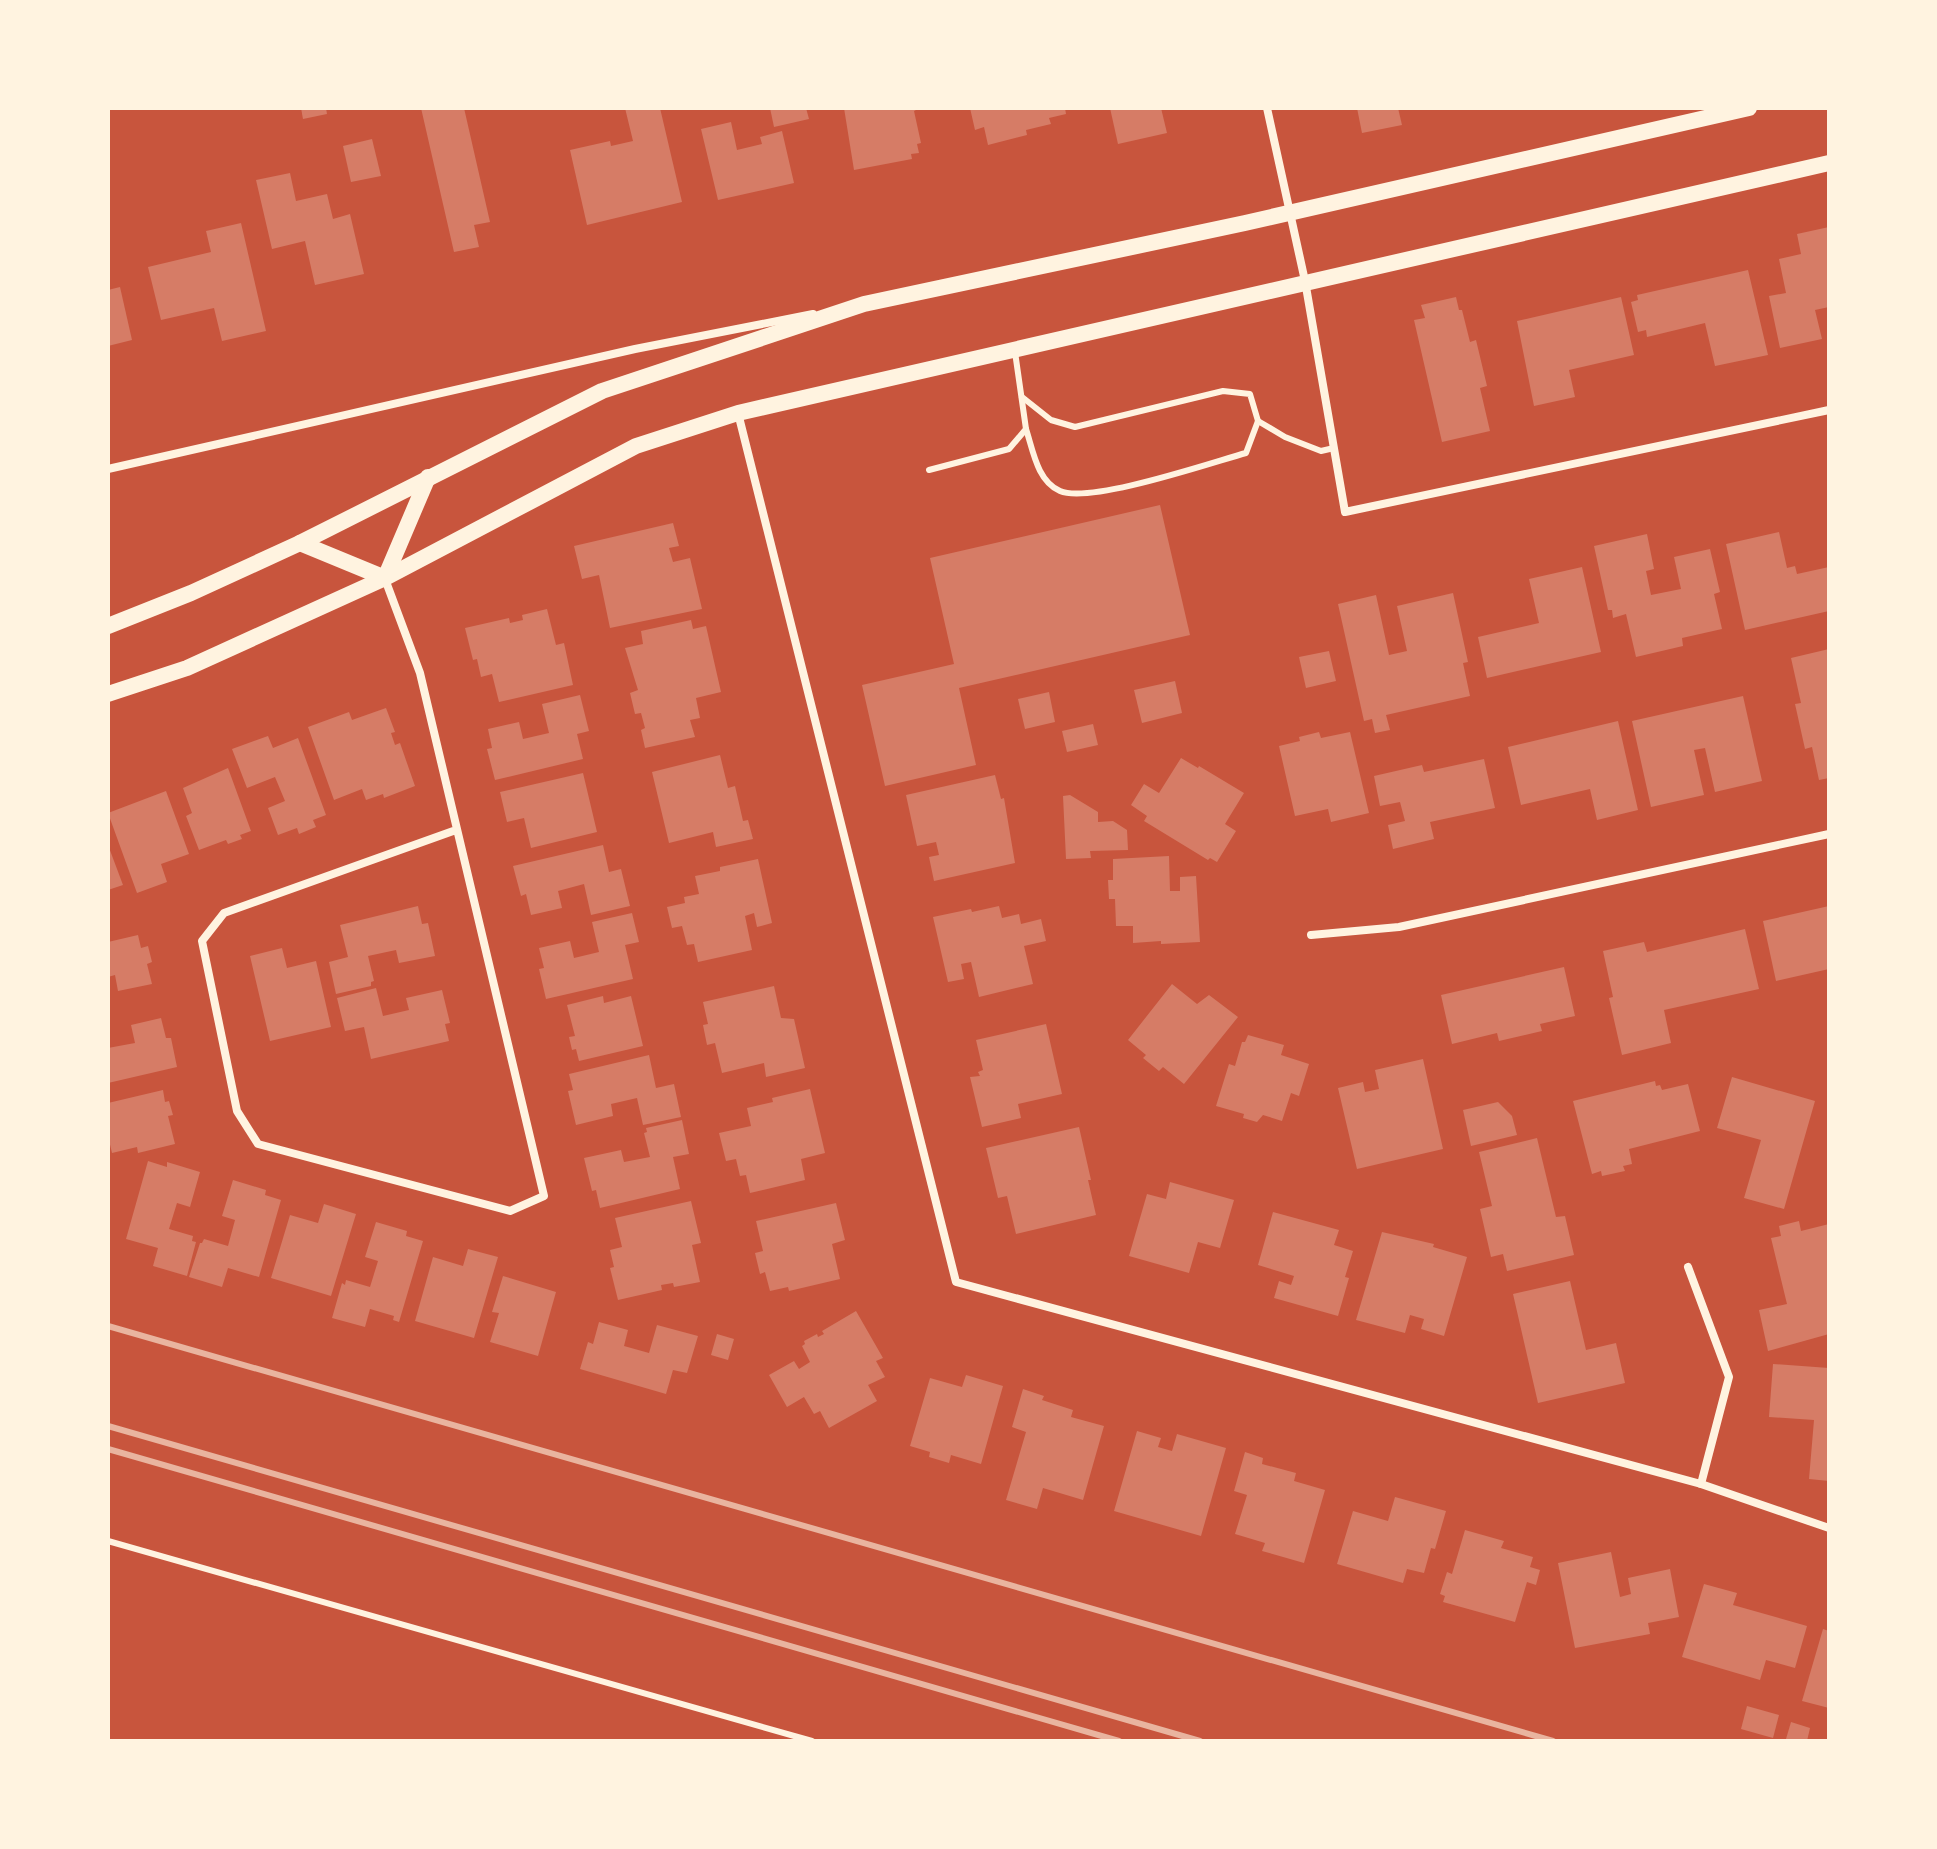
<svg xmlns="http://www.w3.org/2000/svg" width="1937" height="1849" font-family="Rubik,sans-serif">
<rect width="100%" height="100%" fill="#c8553d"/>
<g fill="#d67c66">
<polygon points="301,108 326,108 327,114 303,119"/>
<polygon points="421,108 464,108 490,222 474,225 479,247 454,252"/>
<polygon points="625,108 660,108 682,202 587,225 570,150 610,141 611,146 633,141"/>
<polygon points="770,108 806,108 809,119 774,127"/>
<polygon points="844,108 920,108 914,111 921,143 917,144 919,153 911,154 912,159 854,170"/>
<polygon points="970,108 1065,108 1066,114 1049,118 1051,124 1026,130 1027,135 988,145 984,127 975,130"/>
<polygon points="1110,108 1161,108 1167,133 1118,144"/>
<polygon points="1357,108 1398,108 1402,125 1362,133"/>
<polygon points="731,122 737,150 762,144 760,137 782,131 794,183 718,200 701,129"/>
<polygon points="372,139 381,176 351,182 343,146"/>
<polygon points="290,173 296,201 327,194 333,219 350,214 364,274 315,285 305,241 272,249 256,180"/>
<polygon points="241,223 266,331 222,341 214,308 161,320 148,267 211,252 206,231"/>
<polygon points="1829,227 1829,307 1815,310 1822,339 1780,348 1769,296 1786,293 1779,259 1801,254 1797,234"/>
<polygon points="1748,270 1768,355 1715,366 1705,323 1647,337 1646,330 1638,332 1631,302 1638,300 1637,295"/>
<polygon points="120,287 132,340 108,346 108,290"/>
<polygon points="1456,297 1459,310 1462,310 1470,342 1476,340 1487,386 1480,388 1490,431 1442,442 1414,320 1425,318 1421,305"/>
<polygon points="1621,297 1634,355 1569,370 1575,397 1534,406 1517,321"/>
<polygon points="1160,505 1190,635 959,688 976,765 885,786 862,685 954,664 930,558"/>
<polygon points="673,523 679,546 669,548 673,562 690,558 702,609 610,628 599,575 582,579 574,546"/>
<polygon points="1779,532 1787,568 1795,566 1797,574 1829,567 1829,611 1745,630 1726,544"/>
<polygon points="1647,534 1654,569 1646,571 1651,595 1681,589 1674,557 1710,549 1720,592 1714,594 1722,629 1682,638 1683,646 1636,657 1626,614 1613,618 1612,610 1608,610 1594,546"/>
<polygon points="1582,567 1601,652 1487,678 1478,637 1539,623 1529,579"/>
<polygon points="1453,593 1468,662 1463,663 1470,696 1386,715 1390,730 1375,733 1372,719 1364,721 1338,604 1376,595 1389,655 1407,651 1397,606"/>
<polygon points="547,609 556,645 564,643 573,685 499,702 492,674 481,677 477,659 473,660 465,628 509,618 510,623 523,620 522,615"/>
<polygon points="691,620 693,629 706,626 721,692 696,698 700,718 690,720 695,737 645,748 641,730 645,728 641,713 635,714 630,693 638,690 625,648 643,644 641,631"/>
<polygon points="1829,649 1829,778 1819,780 1812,747 1805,749 1795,704 1801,703 1791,658"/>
<polygon points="1329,651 1336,681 1306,688 1299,657"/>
<polygon points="1175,681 1182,713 1142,723 1134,690"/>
<polygon points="1049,692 1055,722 1025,729 1018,699"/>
<polygon points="580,695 589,731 577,734 583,759 495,780 487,749 492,748 488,729 519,722 523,739 549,733 542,704"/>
<polygon points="1743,696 1762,781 1715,792 1705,748 1694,750 1704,795 1651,807 1632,721"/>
<polygon points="386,708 395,732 391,733 395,745 400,743 415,786 384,798 383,794 366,800 362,789 334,800 308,727 349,712 352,720"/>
<polygon points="1618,721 1638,810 1597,820 1590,789 1521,805 1508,747"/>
<polygon points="1093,724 1098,745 1067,752 1062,731"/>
<polygon points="1319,732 1321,738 1350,732 1369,813 1331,822 1328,809 1295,816 1279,746 1300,741 1299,737"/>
<polygon points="268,736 273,748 298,738 326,815 313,820 316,827 299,834 297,828 278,835 268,808 285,801 275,777 247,788 232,749"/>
<polygon points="720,755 728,788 735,786 743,821 748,820 753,839 716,847 713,832 669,843 652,772"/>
<polygon points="1181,758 1198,768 1199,766 1244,793 1225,824 1236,831 1217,862 1210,858 1208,860 1144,821 1147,816 1131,805 1144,784 1159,793"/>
<polygon points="1484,759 1495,808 1430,822 1434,839 1393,849 1388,825 1405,821 1400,802 1380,806 1374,776 1422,765 1424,772"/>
<polygon points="228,768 251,831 240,835 242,839 228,844 226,840 199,850 186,816 192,813 183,788"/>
<polygon points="583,773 597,832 531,848 524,818 507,822 500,792"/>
<polygon points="995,775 1001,799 1004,798 1015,863 934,881 929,857 939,855 936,842 917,846 906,795"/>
<polygon points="166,791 189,854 161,864 167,882 137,893 108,813"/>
<polygon points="1070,795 1098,812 1098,822 1113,821 1127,830 1128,850 1090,851 1091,858 1066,859 1063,796"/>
<polygon points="108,845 123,885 108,890"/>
<polygon points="603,845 609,872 621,869 630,906 591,915 584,884 558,891 562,908 531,915 526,894 521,896 513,866"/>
<polygon points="1169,856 1170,891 1180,891 1180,877 1196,876 1200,942 1161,944 1161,941 1133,943 1133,926 1116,926 1115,899 1109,899 1108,880 1113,880 1113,859"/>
<polygon points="758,859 772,923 757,927 754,913 745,916 752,950 698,962 694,944 687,945 682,926 672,928 667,907 685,903 684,897 699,894 695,876 720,871 720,867"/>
<polygon points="418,906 422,924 428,923 435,956 399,963 396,950 368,956 374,981 371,982 371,986 336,994 329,962 348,957 340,925"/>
<polygon points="999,906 1002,918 1019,914 1021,924 1041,919 1046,941 1024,946 1033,984 979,997 971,962 961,964 964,979 948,982 933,917 971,909 972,912"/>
<polygon points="1829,906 1829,969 1776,981 1763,921"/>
<polygon points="632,913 639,942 625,945 633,979 546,999 539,969 544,968 539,948 570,941 574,958 599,952 592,922"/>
<polygon points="1745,929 1759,989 1664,1010 1671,1043 1622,1055 1609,998 1613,997 1603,951 1644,942 1647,952"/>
<polygon points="138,935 141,948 148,946 152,962 147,964 152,984 118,991 115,975 108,977 108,942"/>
<polygon points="282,948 287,968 316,961 331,1027 270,1041 250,956"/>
<polygon points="1564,967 1575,1016 1540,1024 1542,1031 1499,1041 1497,1033 1452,1044 1441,995"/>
<polygon points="1172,984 1197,1004 1209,995 1238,1017 1184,1084 1163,1067 1159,1071 1143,1058 1146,1055 1128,1040"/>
<polygon points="774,986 781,1018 794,1019 805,1068 766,1077 764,1063 722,1073 715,1043 707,1045 703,1025 708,1024 703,1002"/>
<polygon points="376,988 383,1016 409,1010 406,998 442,990 450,1023 445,1024 449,1041 371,1059 364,1027 345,1031 337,998"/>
<polygon points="603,996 604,1003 631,996 643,1046 579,1061 576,1049 572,1050 569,1037 575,1036 567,1005"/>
<polygon points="161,1018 166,1038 171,1038 177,1067 108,1083 108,1048 135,1043 131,1025"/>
<polygon points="1046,1024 1062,1094 1018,1104 1021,1118 982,1127 970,1077 980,1076 978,1072 983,1070 976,1040"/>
<polygon points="1248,1035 1284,1045 1281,1055 1309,1064 1299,1096 1291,1093 1282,1121 1263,1115 1257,1122 1243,1118 1244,1114 1216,1106 1229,1064 1235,1066 1242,1042 1245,1042"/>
<polygon points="649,1055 656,1088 674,1084 681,1117 643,1125 637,1098 611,1104 613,1116 576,1125 568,1091 573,1090 569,1074"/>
<polygon points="1423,1059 1443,1149 1357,1169 1338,1088 1363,1082 1365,1092 1379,1089 1375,1070"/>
<polygon points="1732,1077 1815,1101 1784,1209 1744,1198 1761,1140 1717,1128"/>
<polygon points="1655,1081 1656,1086 1660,1085 1662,1090 1688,1084 1700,1131 1629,1149 1632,1164 1623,1166 1625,1171 1602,1176 1601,1171 1592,1174 1573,1101"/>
<polygon points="810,1089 825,1153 801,1159 805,1180 750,1193 746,1175 740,1176 736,1159 726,1161 719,1133 751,1126 747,1108 773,1102 772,1098"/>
<polygon points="163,1090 165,1102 169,1101 173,1115 168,1116 175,1144 138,1153 137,1147 112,1153 108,1136 108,1103"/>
<polygon points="1498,1102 1512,1116 1517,1135 1471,1146 1463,1110"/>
<polygon points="682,1120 689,1154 673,1157 680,1189 600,1208 596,1190 592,1191 584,1158 621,1150 624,1162 650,1157 644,1133 647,1132 646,1128"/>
<polygon points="1079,1127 1091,1180 1088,1180 1096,1215 1016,1234 1007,1196 998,1198 986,1148"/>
<polygon points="1537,1138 1556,1217 1565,1216 1574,1255 1507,1271 1503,1254 1491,1257 1480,1209 1492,1206 1479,1152"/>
<polygon points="148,1161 167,1167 167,1162 200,1172 190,1207 177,1203 169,1229 193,1236 192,1241 196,1242 187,1276 153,1266 158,1248 126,1239"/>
<polygon points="233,1180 266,1190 265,1195 281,1200 259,1277 228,1268 222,1287 189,1277 200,1243 202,1243 204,1239 228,1246 235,1220 222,1216"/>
<polygon points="1170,1182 1234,1200 1220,1248 1198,1242 1189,1273 1129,1256 1147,1194 1166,1199"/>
<polygon points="691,1201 701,1243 692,1245 700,1282 674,1287 673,1283 661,1285 662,1290 618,1300 610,1268 614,1267 610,1250 622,1247 615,1218"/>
<polygon points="836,1203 845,1240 832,1244 840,1279 789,1291 788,1287 770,1291 765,1272 760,1274 755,1253 763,1251 756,1221"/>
<polygon points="324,1204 356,1214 331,1296 271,1278 290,1215 318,1223"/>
<polygon points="1273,1212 1339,1230 1334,1245 1353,1251 1345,1277 1349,1278 1338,1316 1274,1298 1279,1281 1291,1285 1294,1276 1258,1265"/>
<polygon points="1799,1221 1801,1231 1829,1224 1829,1334 1768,1351 1759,1310 1787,1304 1771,1238 1781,1236 1779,1226"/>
<polygon points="376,1222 407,1231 406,1236 423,1241 399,1322 393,1320 394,1316 370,1309 365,1327 332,1318 342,1283 345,1285 346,1280 370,1287 378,1261 365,1257"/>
<polygon points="1382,1232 1434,1244 1433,1247 1467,1257 1444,1336 1421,1329 1424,1319 1410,1315 1405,1333 1356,1320"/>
<polygon points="468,1249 498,1257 474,1338 415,1321 433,1257 463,1266"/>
<polygon points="503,1276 556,1292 538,1356 490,1342 499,1313 492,1312"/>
<polygon points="1570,1281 1586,1350 1616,1343 1625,1383 1538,1403 1513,1294"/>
<polygon points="856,1311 883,1358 876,1361 885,1377 868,1385 877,1401 829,1428 820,1411 814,1414 804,1397 787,1407 769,1375 794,1361 799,1369 810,1362 802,1346 805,1344 804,1341 817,1334 818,1337 824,1334 822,1331"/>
<polygon points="599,1322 628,1330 624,1346 649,1353 657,1325 698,1336 687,1373 673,1370 666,1394 580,1369 588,1342 593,1344"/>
<polygon points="717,1334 734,1339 728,1360 711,1355"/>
<polygon points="1773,1364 1829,1368 1829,1481 1809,1479 1814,1420 1769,1417"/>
<polygon points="966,1375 1003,1386 981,1464 951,1455 949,1463 929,1457 930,1452 910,1446 930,1378 962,1387"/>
<polygon points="1023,1389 1044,1396 1042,1400 1073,1410 1071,1417 1104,1426 1083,1500 1043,1488 1037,1509 1006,1500 1026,1432 1012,1427"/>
<polygon points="1137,1431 1161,1438 1158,1447 1172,1451 1177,1434 1226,1448 1201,1536 1114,1511"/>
<polygon points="1245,1452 1263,1458 1262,1464 1296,1473 1294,1481 1325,1490 1304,1563 1262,1551 1265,1543 1235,1534 1247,1495 1234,1491"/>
<polygon points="1395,1497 1446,1511 1435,1549 1431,1548 1424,1573 1407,1569 1403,1583 1337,1564 1353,1511 1388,1521"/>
<polygon points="1465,1530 1504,1541 1501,1548 1533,1557 1530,1567 1540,1570 1536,1585 1527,1582 1515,1622 1443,1602 1445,1596 1440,1594 1447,1572 1452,1574"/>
<polygon points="1611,1552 1620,1597 1631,1594 1628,1578 1670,1569 1679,1617 1648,1623 1650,1634 1575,1648 1558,1563"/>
<polygon points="1704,1584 1737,1593 1733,1605 1807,1626 1795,1668 1766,1660 1760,1680 1682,1657"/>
<polygon points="1823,1629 1829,1631 1829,1708 1802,1701"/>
<polygon points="1747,1706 1779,1715 1773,1738 1741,1729"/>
<polygon points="1791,1722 1810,1728 1807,1741 1786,1739"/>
</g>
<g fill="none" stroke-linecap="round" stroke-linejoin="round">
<g stroke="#fff3e0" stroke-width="6">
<path d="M1022 397 1051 420 1075 427 1223 391 1250 394 1258 421 1246 453C1210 463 1090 504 1060 491 1037 481 1033 450 1026 429"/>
<polyline points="1258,421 1285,437 1321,451 1334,448"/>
<polyline points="929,470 1009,449 1026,429 1015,352"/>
<polyline points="108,1541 812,1741"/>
</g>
<g stroke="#fff3e0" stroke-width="8">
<polyline points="1267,108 1305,281 1345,512 1829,410"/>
<polyline points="738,413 956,1282 1701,1484 1829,1528"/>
<polyline points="108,469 635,349 813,314"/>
<polyline points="385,579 420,673 544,1196 510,1211 258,1144 237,1111 202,941 224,913 456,830"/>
<polyline points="1311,935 1399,927 1829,834"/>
<polyline points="1688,1267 1729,1377 1701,1484"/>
</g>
<g stroke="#fff3e0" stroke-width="16">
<polyline points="300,543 385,578"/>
<polyline points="385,578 428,477"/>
<polyline points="108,626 191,593 300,543 602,391 864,304 1245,223 1749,108"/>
<polyline points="108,694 187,668 385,578 636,446 738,413 1829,163"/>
</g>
<g stroke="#e9b49f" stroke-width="6">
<polyline points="108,1326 1553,1741"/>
<polyline points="108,1426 1200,1741"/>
<polyline points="108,1449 1119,1741"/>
</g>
</g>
<rect width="1937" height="1849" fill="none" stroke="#fff3e0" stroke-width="220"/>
</svg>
